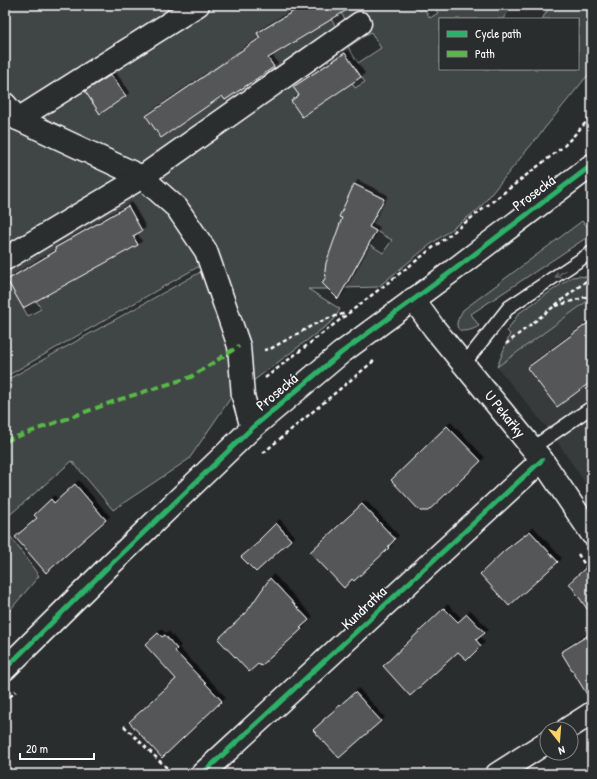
<svg xmlns="http://www.w3.org/2000/svg" width="597" height="779" font-family="'Patrick Hand',sans-serif">
<defs>
<filter id="shadow"><feDropShadow dx="3.5" dy="-3.5" stdDeviation="0" flood-color="#0009"/></filter>
</defs>
<rect width="100%" height="100%" fill="#2a2d2e"/>
<filter id="ink" filterUnits="userSpaceOnUse"><feTurbulence type="fractalNoise" baseFrequency=".025" numOctaves="2"/><feDisplacementMap in="SourceGraphic" scale="8" xChannelSelector="R" yChannelSelector="G"/><feConvolveMatrix kernelMatrix="1 2 1 2 8 2 1 2 1" color-interpolation-filters="sRGB"/></filter>
<g filter="url(#ink)">
<polygon fill="#373a3b" points="592,300 592,493 552,434 497,367 586,302"/>
<g fill="#414445" stroke="#a0a2a2" fill-rule="evenodd">
<path d="M5 5H297L299 8 257 33 263 44 322 5 338 30 348 23 335 5H412L414 8 417 6 420 11 424 9 430 18 438 13 433 5H512L503 19H440V69H578V19H542L551 5H592V70L479 209 427 247 378 287 344 288 369 244 383 253 392 240 374 230 342 218 325 271 327 276 322 283 328 289H308L340 309 334 320 249 384 203 264 5 377ZM371 32 381 48 358 63 348 47ZM239 51 260 77 225 100 207 73ZM344 53 365 82 355 88 352 83 299 95 293 87ZM108 72 121 90 100 114 83 88ZM142 231 133 236 138 245 76 239ZM67 241 57 289 56 251 55 248ZM20 272 41 309 28 316 7 280Z"/>
<path d="M582 221 587 226 592 223V234L471 314 479 326C473 330 456 336 457 323 458 318 461 314 463 310Z"/>
<polygon points="204,270 234,342 234,393 189,459 113,510 72,461 5,519 5,381"/>
<polygon points="579,276 592,278 592,296 586,302 497,367 510,334 507,331 519,313 572,277"/>
<polygon points="5,529 39,576 5,616"/>
</g>
<g fill="#555758" stroke="#fff" filter="url(#shadow)">
<polygon points="304,5 355,5 268,58 274,67 225,100 222,96 161,138 146,116 260,38 257,33"/>
<polygon points="345,53 361,77 302,117 291,101 299,95 293,87"/>
<polygon points="111,75 126,96 100,114 85,91"/>
<polygon points="354,184 384,199 369,227 376,231 338,299 322,283 326,277 325,271 326,263 342,218 339,217"/>
<polygon points="128,206 142,231 133,236 138,245 23,308 7,280 56,251 55,248"/>
<polygon points="592,320 592,381 557,407 527,368"/>
<polygon points="447,426 481,461 428,511 420,511 391,480"/>
<polygon points="75,484 106,520 46,573 15,537 37,518 34,515 51,499 54,503"/>
<polygon points="362,504 395,539 388,547 389,548 354,581 352,579 344,588 310,552"/>
<polygon points="276,523 291,540 256,572 241,557 260,541 259,540"/>
<polygon points="530,531 558,562 509,606 480,574 504,551"/>
<polygon points="592,562 592,616 569,583"/>
<polygon points="270,578 309,620 300,628 302,629 261,666 258,664 249,672 218,639 246,613"/>
<polygon points="444,608 458,622 467,614 485,633 476,640 481,646 467,660 458,652 410,696 383,666"/>
<polygon points="158,633 162,637 165,635 177,649 175,651 222,701 162,758 129,722 176,679 145,645"/>
<polygon points="592,633 592,701 591,701 561,652"/>
<polygon points="355,692 381,721 339,758 313,730 323,721 323,720"/>
</g>
<g fill="none" stroke-linecap="round" stroke-linejoin="round">
<defs>
<g id="service">
<polyline points="464,364 509,307 592,252"/>
<polyline points="532,448 592,407"/>
</g>
<g id="minor">
<polyline points="5,104 18,119 142,177 177,208 206,251 239,346 243,396 252,428"/>
<polyline points="18,119 198,5"/>
<polyline points="5,259 142,177 360,23"/>
<polyline points="413,299 434,328 542,460 592,534"/>
<polyline points="567,729 592,713"/>
<polyline points="202,774 542,460"/>
<polyline points="497,774 547,742"/>
</g>
<polyline id="secondary" points="5,669 108,567 252,428 341,353 451,272 592,165"/>
</defs>
<use href="#service" stroke="#fff" stroke-width="15"/>
<use href="#minor" stroke="#fff" stroke-width="25"/>
<use href="#secondary" stroke="#fff" stroke-width="25"/>
<g stroke="#fff" stroke-width="2.5" stroke-dasharray="4 3" stroke-linecap="butt">
<polyline points="556,306 592,295"/>
<polyline points="506,344 590,278"/>
<polyline points="264,350 270,349 315,324 329,318 346,313"/>
<polyline points="265,378 564,146 592,116"/>
<polyline points="263,453 376,359"/>
<polyline points="578,554 592,576"/>
<polyline points="5,702 16,691"/>
<polyline points="124,726 173,774"/>
</g>
<use href="#service" stroke="#2a2d2e" stroke-width="12"/>
<use href="#minor" stroke="#2a2d2e" stroke-width="22"/>
<use href="#secondary" stroke="#2a2d2e" stroke-width="22"/>
<polyline stroke="#58b947" stroke-width="4" stroke-dasharray="8 4" stroke-linecap="butt" points="5,441 118,400 191,377 239,346"/>
<defs>
<g id="cycleway">
<polyline points="5,669 108,567 252,428 341,353 451,272 592,165"/>
<polyline points="202,774 542,460"/>
</g>
</defs>
<use href="#cycleway" stroke="#2a2d2e" stroke-width="8"/>
<use href="#cycleway" stroke="#2db169" stroke-width="5"/>
</g>
<defs><path id="oneway-shaft" d="M-6 0H5M1.5-3L5.5 0L1.5 3" fill="none" stroke-width="1.6" stroke-linecap="round" stroke-linejoin="round"/></defs>
<use stroke="#6a6c6d" href="#oneway-shaft" transform="translate(560 274) rotate(146)"/>
</g>
<g text-anchor="middle" stroke-width="3" stroke-linejoin="round" paint-order="stroke">
<g font-size="15" fill="#fff" stroke="#2a2d2e">
<text transform="translate(534 193) rotate(-37)" y="5">Prosecká</text>
<text transform="translate(277 392) rotate(-40)" y="5">Prosecká</text>
<text transform="translate(505 414) rotate(51)" y="5">U Pekařky</text>
<text transform="translate(364 608) rotate(-43)" y="5">Kundratka</text>
</g>
</g>
<rect width="597" height="779" fill="none" stroke="#2a2d2e" stroke-width="20"/>
<rect x="10" y="10" width="577" height="759" fill="none" stroke="#fff" stroke-width="1.5" filter="url(#ink)"/>
<rect x="439" y="18" width="140" height="52" fill="#2a2d2e" stroke="#7f8182"/>
<rect x="447" y="31" width="20" height="6" fill="#2db169" stroke="#7f8182"/>
<text x="475" y="38" font-size="12" fill="#ffffff">Cycle path</text>
<rect x="447" y="51" width="20" height="6" fill="#58b947" stroke="#7f8182"/>
<text x="475" y="58" font-size="12" fill="#ffffff">Path</text>
<g transform="translate(559 741) rotate(163)"><circle r="19" fill="#2a2d2e" stroke="#7f8182"/>
<path d="M0-3L7 15L0 10L-7 15Z" fill="#ffd166"/>
<text y="-6" font-size="11" font-weight="bold" text-anchor="middle" fill="#ffffff">N</text>
</g>
<path d="M20 753v6h74v-6" fill="none" stroke="#ffffff" stroke-width="2"/>
<text x="26" y="753" font-size="12" fill="#ffffff" stroke="#2a2d2e" stroke-width="3" paint-order="stroke">20 m</text>
</svg>
